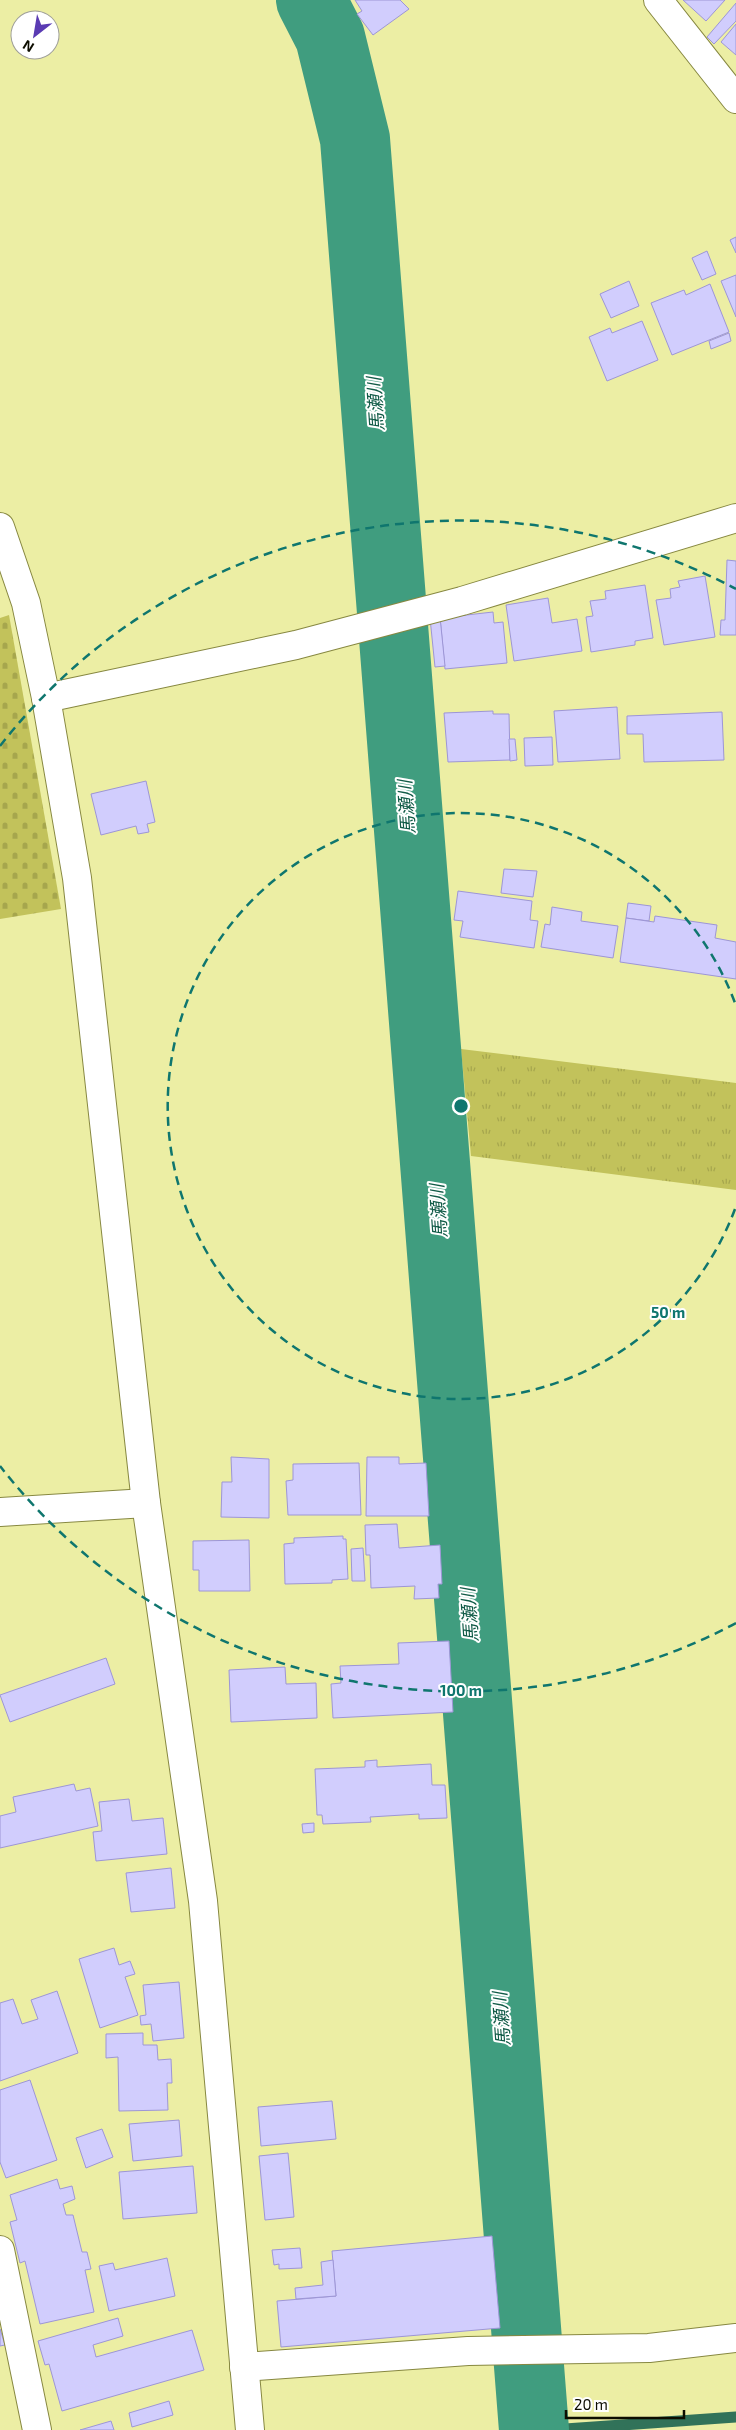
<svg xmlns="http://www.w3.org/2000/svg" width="736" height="2430" font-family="'Exo 2','Noto Sans JP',sans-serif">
<defs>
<pattern id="grass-tufts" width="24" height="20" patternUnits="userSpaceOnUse" patternTransform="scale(1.25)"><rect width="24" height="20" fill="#c2c25b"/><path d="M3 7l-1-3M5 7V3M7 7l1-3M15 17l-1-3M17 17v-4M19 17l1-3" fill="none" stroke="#a6a64d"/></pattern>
<pattern id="cemetery-stones" width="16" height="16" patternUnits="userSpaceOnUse" patternTransform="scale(1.25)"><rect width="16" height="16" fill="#c2c25b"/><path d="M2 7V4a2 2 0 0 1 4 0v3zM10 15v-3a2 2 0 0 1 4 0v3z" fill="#a6a64d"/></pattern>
</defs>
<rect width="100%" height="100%" fill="#eceea4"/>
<polygon fill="url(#grass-tufts)" points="461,1049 736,1083 736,1190 471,1156"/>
<polygon fill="url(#cemetery-stones)" points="9,615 61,909 0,919 0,618"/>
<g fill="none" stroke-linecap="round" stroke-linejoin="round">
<polyline stroke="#317259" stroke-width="11" points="551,2430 736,2417"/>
<polyline stroke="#409d7f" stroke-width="70" points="311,0 330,37 355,139 534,2430"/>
</g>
<g fill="#d1cdfd" stroke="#9d96d6">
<polygon points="355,0 400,0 409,9 373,35 357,14 362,11"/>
<polygon points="683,0 725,0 706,21"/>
<polygon points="736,3 736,21 714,44 707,37"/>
<polygon points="736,24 736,55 721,42"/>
<polygon points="736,237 736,253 730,240"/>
<polygon points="707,251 716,274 702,280 692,258"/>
<polygon points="736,275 736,317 721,281"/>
<polygon points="629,281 639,306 611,318 600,294"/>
<polygon points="710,284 729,332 672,355 651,303 684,290 686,295"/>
<polygon points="642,321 658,360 607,381 589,337 610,328 612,333"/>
<polygon points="729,333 731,341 711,349 709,341"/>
<polygon points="727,560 736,561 736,635 720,635 721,620 725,620"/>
<polygon points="705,576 715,637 664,645 656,600 671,598 670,589 680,587 678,581"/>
<polygon points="645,585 653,638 635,641 635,645 591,652 586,617 593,616 590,601 606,599 605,591"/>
<polygon points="548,598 552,623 577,619 582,651 514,661 506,605"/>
<polygon points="493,612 494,623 503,622 507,663 445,669 440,618"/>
<polygon points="440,617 445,666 435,667 430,618"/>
<polygon points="617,707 620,759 558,762 554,711"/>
<polygon points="493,711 493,714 509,714 510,760 448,762 444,713"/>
<polygon points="722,712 724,760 644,762 643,734 627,734 627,716"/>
<polygon points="552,737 553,765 525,766 524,738"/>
<polygon points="509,739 515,739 517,760 510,761"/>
<polygon points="146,781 155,822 147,824 149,832 138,834 136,826 101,835 91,794"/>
<polygon points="504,869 537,871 533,897 501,893"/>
<polygon points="458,891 532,901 530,920 538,921 534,948 460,937 463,921 454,920"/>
<polygon points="628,903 651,906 649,921 626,918"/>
<polygon points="552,907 582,912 581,921 618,926 613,958 541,947 545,924 550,925"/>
<polygon points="655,916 717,925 715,938 736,942 736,979 620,962 626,918 654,922"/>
<polygon points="231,1457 269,1459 269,1518 221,1517 222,1482 232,1482"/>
<polygon points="367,1457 399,1457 399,1464 426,1463 429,1516 366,1516"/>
<polygon points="359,1463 361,1515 288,1515 286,1481 293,1480 293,1464"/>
<polygon points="397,1524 399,1548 440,1545 442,1584 438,1584 439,1598 414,1599 415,1586 371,1588 370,1555 366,1555 365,1525"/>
<polygon points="343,1536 343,1539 346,1539 348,1579 332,1580 332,1583 285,1584 284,1544 294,1543 294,1538"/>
<polygon points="249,1540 250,1591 199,1591 199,1570 193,1570 193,1541"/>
<polygon points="363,1548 365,1581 352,1581 351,1549"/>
<polygon points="449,1641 453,1712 333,1718 331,1684 341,1683 340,1666 399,1664 398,1643"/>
<polygon points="106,1658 115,1684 10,1722 0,1695"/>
<polygon points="285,1667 286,1684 316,1683 317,1718 231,1722 229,1670"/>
<polygon points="377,1760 377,1767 431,1764 432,1785 445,1785 447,1818 419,1819 419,1814 370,1817 371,1822 323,1824 322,1815 317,1815 315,1769 365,1767 365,1761"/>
<polygon points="74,1784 76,1791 90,1788 98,1826 0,1848 0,1816 16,1812 13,1797"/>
<polygon points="129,1799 132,1821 163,1818 167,1854 96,1861 93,1832 102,1831 99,1802"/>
<polygon points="314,1823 314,1832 303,1833 302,1824"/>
<polygon points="171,1868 175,1908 131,1912 126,1873"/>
<polygon points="114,1948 119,1965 130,1961 135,1974 125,1977 138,2015 100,2028 79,1959"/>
<polygon points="179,1982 184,2038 153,2041 151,2024 141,2025 140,2016 146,2015 143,1985"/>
<polygon points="57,1991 78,2053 0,2081 0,2003 13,1999 22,2024 38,2019 31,2000"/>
<polygon points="143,2033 143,2045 157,2045 158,2060 171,2059 172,2083 167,2083 168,2110 119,2111 118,2057 106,2058 106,2034"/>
<polygon points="30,2080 57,2160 6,2178 0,2162 0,2090"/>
<polygon points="332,2101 336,2139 261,2146 258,2107"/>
<polygon points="179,2120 182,2156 133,2161 129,2124"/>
<polygon points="102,2129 113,2157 86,2168 76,2138"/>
<polygon points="288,2153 294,2217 265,2220 259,2156"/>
<polygon points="193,2166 197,2213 123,2219 119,2172"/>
<polygon points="57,2179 60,2189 72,2186 75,2199 63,2204 66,2215 73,2215 82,2252 87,2252 91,2269 85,2270 94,2312 40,2324 25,2261 20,2263 10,2222 17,2220 10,2195"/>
<polygon points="492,2236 500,2328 281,2347 277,2301 336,2296 332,2251"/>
<polygon points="300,2248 302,2268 279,2269 279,2264 274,2265 272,2250"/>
<polygon points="167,2258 175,2296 109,2311 99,2266 113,2263 115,2270"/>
<polygon points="333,2260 336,2296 296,2299 295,2288 323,2285 321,2262"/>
<polygon points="118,2318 123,2336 93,2345 96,2357 192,2330 204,2370 62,2411 49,2364 45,2365 38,2341"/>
<polygon points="0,2329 5,2345 0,2346"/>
<polygon points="169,2401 173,2415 132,2427 129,2413"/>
<polygon points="111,2421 114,2430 80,2430"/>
</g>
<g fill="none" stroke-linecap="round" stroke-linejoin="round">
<defs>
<g id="minor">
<polyline points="658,0 736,99"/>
<polyline points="0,527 26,603 46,698 77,878 146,1503 203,1901 250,2430"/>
<polyline points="46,698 296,645 462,601 736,518"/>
<polyline points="0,1512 146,1503"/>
<polyline points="0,2250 37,2430"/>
<polyline points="244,2367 468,2351 649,2348 736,2338"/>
</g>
</defs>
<use href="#minor" stroke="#878841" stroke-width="30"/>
<use href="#minor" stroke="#fff" stroke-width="28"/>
</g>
<g fill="none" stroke="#0f766e" stroke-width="2.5" stroke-dasharray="9 6">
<path d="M735 1209A293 293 0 1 1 735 1003"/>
<path d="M736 1623A585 585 0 0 1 0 1466M0 746A585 585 0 0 1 736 589"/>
</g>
<g text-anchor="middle" stroke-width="4" stroke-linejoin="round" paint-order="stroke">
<g font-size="18" font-style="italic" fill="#115b47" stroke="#fff">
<text transform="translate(376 404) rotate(-94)" y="6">馬瀬川</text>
<text transform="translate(407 807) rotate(-94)" y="6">馬瀬川</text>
<text transform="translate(439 1211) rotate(-94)" y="6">馬瀬川</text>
<text transform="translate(470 1615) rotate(-94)" y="6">馬瀬川</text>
<text transform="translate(502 2019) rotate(-94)" y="6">馬瀬川</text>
</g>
</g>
<circle cx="461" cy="1106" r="8" fill="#0f766e" stroke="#fff" stroke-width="2.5"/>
<g font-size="15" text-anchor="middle" font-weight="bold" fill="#0f766e" stroke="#fff" stroke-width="4" stroke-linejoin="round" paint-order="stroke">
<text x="668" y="1318">50 m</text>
<text x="461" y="1696">100 m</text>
</g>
<g transform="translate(35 35) rotate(211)"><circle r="24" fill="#ffffff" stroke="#9e9e99"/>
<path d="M0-4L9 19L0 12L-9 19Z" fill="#5a3bb3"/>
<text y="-8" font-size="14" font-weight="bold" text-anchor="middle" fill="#0d0d00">N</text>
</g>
<path d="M566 2410v8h118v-8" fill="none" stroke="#0d0d00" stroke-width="2.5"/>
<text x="574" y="2410" font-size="15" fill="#0d0d00" stroke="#ffffff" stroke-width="4" paint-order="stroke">20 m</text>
</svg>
